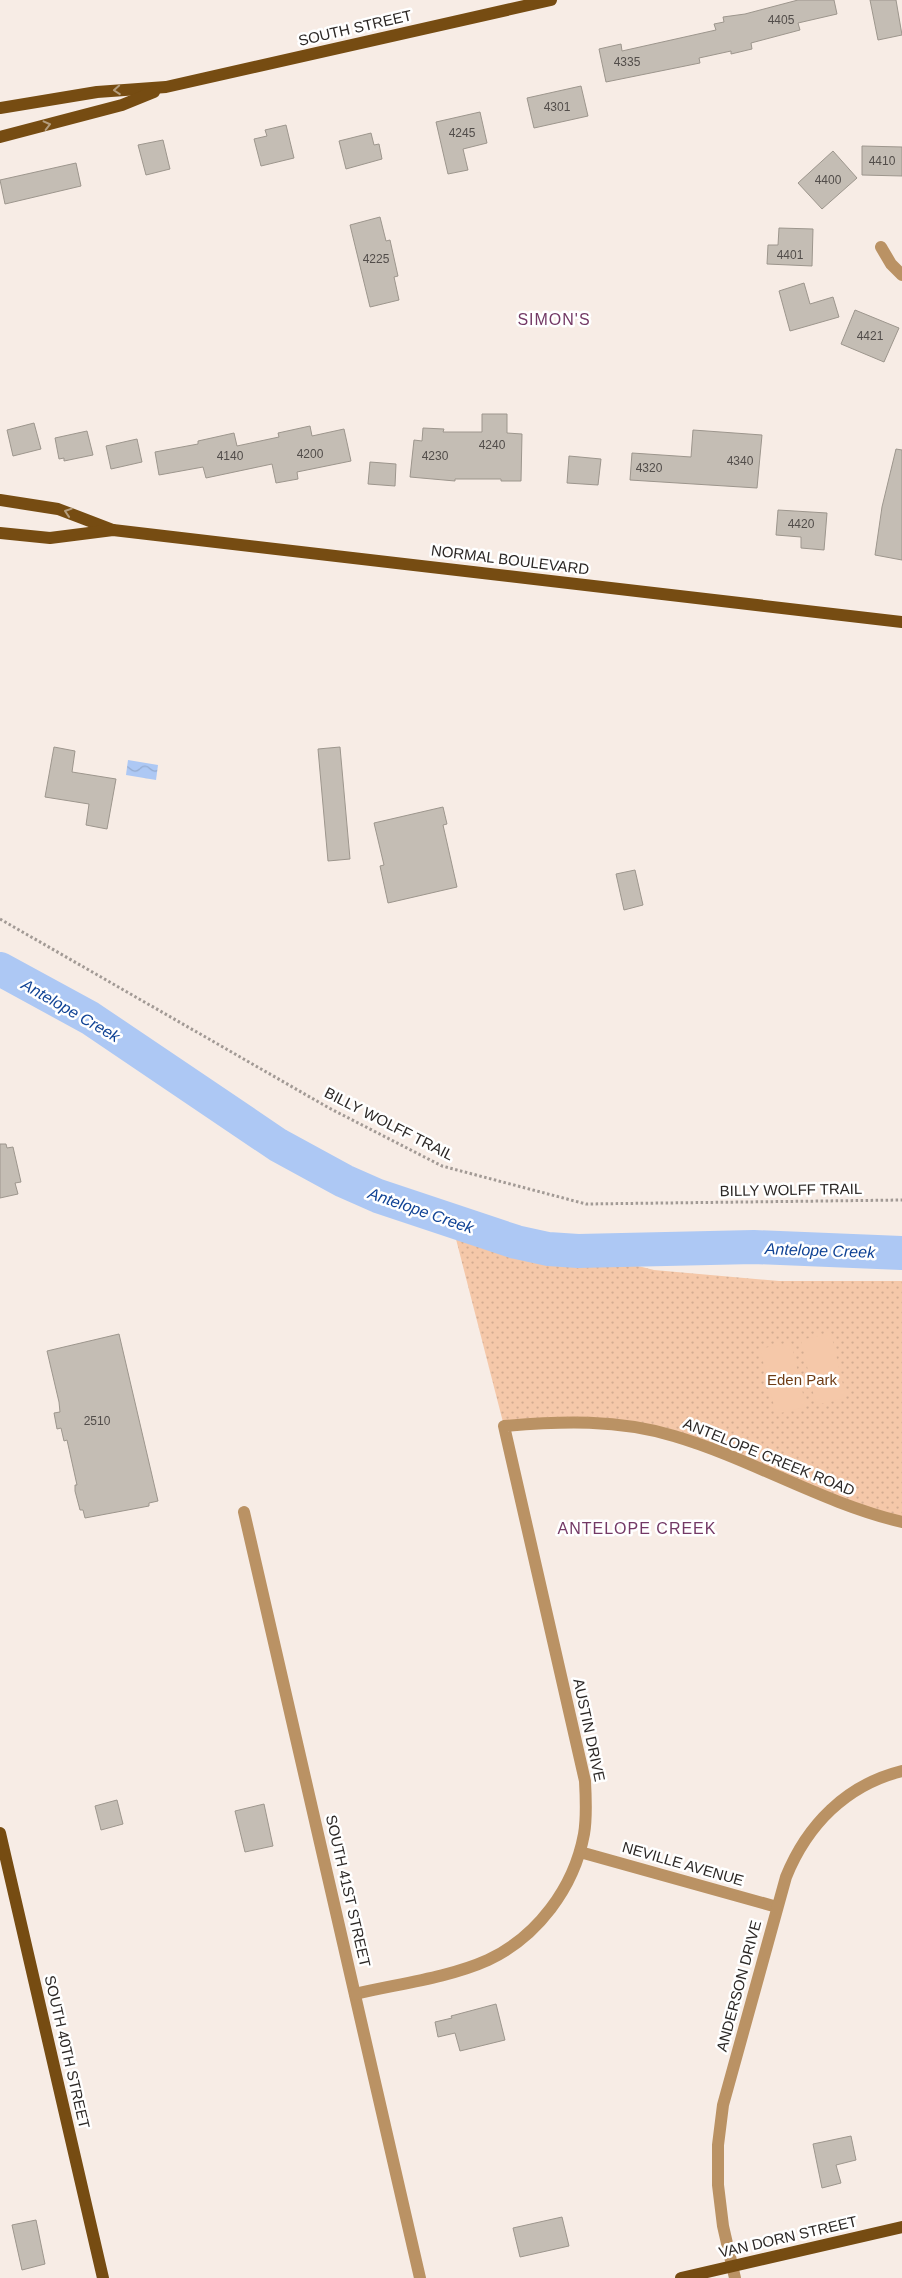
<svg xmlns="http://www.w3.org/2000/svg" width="902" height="2278" font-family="Helvetica,sans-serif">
<defs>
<pattern id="grass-dots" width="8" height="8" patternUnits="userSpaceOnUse" patternTransform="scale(1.25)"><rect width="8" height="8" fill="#f5c8a9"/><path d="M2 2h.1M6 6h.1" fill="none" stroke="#d2ac91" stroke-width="1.8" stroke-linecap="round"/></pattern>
<pattern id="water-waves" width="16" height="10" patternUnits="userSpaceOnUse" patternTransform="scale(1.25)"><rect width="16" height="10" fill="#adc8f4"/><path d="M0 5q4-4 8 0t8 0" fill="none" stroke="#95acd1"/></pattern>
</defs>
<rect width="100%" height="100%" fill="#f7ece5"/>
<polygon fill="url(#grass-dots)" points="448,1208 539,1241 654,1270 779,1281 902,1281 902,1522 717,1450 628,1426 504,1426"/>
<g fill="#f5c8a9">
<polygon points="831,1333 846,1398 816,1405 801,1340"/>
<polygon points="791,1342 806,1407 776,1414 760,1349"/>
</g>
<polygon fill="url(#water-waves)" points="128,760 158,765 156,780 126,775"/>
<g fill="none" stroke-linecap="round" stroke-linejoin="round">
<polyline stroke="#adc8f4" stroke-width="34" points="0,969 90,1018 278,1145 344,1181 378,1196 516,1242 548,1249 578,1251 754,1247 902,1253"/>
</g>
<g fill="#c4bdb4" stroke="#9d968d">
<polygon points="798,0 834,0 837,14 798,23 800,30 751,43 752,49 731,54 731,51 699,58 700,63 606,82 599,49 621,44 622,51 716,30 714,24 724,22 723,17 745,14"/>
<polygon points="870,0 896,0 902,35 878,40"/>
<polygon points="581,86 588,116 534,128 527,98"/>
<polygon points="480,112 487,143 463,149 468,170 448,174 436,122"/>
<polygon points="286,125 294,158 261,166 254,139 267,136 265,130"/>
<polygon points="371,133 374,145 379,144 382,159 346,169 339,141"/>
<polygon points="163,140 170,169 146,175 138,145"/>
<polygon points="862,146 902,147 902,176 862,175"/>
<polygon points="833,151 857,178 822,209 798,183"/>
<polygon points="76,163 81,186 5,204 0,180"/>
<polygon points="380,217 386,241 390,240 398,276 394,277 399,300 370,307 350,225"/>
<polygon points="779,228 813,229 812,266 767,264 768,245 778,245"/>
<polygon points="804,283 810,304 833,297 839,317 790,331 779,291"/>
<polygon points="855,310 899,328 884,362 841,344"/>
<polygon points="482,414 507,414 507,433 522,434 521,481 501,481 501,479 455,479 455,481 410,477 414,440 422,441 423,428 444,429 443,432 482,432"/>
<polygon points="34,423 41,449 13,456 7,430"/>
<polygon points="310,426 312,436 344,429 351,461 297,472 298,479 276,483 272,464 206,478 203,467 159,475 155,452 198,444 198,441 234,433 237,446 279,437 278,433"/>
<polygon points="693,430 762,435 757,488 630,480 632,453 691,457"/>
<polygon points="87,431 93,455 64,461 64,458 59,459 55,438"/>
<polygon points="137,439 142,462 111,469 106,446"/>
<polygon points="896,449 902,450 902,560 875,555 882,507"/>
<polygon points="569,456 601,459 598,485 567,483"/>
<polygon points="370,462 396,464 395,486 368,484"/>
<polygon points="778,510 827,513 824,550 801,548 801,537 776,535"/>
<polygon points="54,747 75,751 72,772 116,779 107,829 86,825 89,804 45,797"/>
<polygon points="340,747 350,859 328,861 318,749"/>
<polygon points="443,807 447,824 443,825 457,887 388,903 380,866 384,865 374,823"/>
<polygon points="635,870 643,905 624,910 616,874"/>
<polygon points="0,1144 6,1144 7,1148 13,1147 21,1182 15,1183 18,1194 0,1198"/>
<polygon points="119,1334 158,1501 149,1503 149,1506 85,1518 83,1510 80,1510 75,1491 75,1485 77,1485 67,1440 64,1441 61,1428 57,1429 54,1413 60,1412 59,1402 47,1351"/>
<polygon points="117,1800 123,1824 101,1830 95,1806"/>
<polygon points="264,1804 273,1846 245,1852 235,1811"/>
<polygon points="496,2004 505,2040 460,2051 455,2033 438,2037 435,2022 452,2018 451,2016"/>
<polygon points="851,2136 856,2160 836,2165 841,2183 822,2188 813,2144"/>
<polygon points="562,2217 569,2246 520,2257 513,2228"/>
<polygon points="36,2220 45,2264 22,2270 12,2225"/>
</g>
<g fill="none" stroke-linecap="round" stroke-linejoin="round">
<polyline stroke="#a29a95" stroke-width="3" stroke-dasharray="2.5 2.5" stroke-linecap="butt" points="0,919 329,1108 442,1166 586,1204 902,1200"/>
<g stroke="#ba9264" stroke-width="12">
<polyline points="881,247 891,264 902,275"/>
<polyline points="244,1512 420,2278"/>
<polyline points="580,1852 777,1907"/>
<path d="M355 1994C397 1984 448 1978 488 1960 537 1937 574 1888 584 1834 587 1817 586 1799 585 1781L504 1426C561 1421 618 1419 674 1436 752 1459 822 1503 902 1522"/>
<path d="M735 2278 723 2226 718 2185V2145L723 2105 786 1877C807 1825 846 1785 902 1771"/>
</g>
<g stroke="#764c12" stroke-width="12">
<polyline points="0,108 97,92 166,87 551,0"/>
<polyline points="0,137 122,105 154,92"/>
<polyline points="0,500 58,509 113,530"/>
<polyline points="0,533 50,538 113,530 902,622"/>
<polyline points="0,1833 103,2278"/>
<polyline points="681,2278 902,2227"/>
</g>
</g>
<defs><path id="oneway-chevron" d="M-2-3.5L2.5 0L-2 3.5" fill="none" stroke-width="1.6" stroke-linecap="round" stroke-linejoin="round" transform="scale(1.25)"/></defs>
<g stroke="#b49d7d">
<use href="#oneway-chevron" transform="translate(117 90) rotate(176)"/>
<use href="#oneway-chevron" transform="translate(47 125) rotate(-14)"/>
<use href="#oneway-chevron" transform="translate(68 512) rotate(-162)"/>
</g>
<g text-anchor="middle" stroke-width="5" stroke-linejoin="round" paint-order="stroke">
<g font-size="12" fill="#524d4a">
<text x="781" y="24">4405</text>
<text x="627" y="66">4335</text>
<text x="557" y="111">4301</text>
<text x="462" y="137">4245</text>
<text x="882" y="165">4410</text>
<text x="828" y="184">4400</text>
<text x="790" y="259">4401</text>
<text x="376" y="263">4225</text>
<text x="870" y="340">4421</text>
<text x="492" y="449">4240</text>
<text x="310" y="458">4200</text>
<text x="230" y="460">4140</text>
<text x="435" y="460">4230</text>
<text x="740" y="465">4340</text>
<text x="649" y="472">4320</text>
<text x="801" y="528">4420</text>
<text x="97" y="1425">2510</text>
</g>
<g font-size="15" fill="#2c2826" stroke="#fff">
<text transform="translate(355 28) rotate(-13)" y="5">SOUTH STREET</text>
<text transform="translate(510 560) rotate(7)" y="5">NORMAL BOULEVARD</text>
<text transform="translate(389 1124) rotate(27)" y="5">BILLY WOLFF TRAIL</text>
<text transform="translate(791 1190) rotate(-1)" y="5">BILLY WOLFF TRAIL</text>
<text transform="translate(769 1457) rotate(22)" y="5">ANTELOPE CREEK ROAD</text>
<text transform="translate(589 1730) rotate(78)" y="5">AUSTIN DRIVE</text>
<text transform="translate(683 1864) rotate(16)" y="5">NEVILLE AVENUE</text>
<text transform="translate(348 1891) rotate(77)" y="5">SOUTH 41ST STREET</text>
<text transform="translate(739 1986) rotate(-75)" y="5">ANDERSON DRIVE</text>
<text transform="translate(67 2052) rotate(77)" y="5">SOUTH 40TH STREET</text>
<text transform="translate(788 2237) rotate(-13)" y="5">VAN DORN STREET</text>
</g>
<g font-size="15" fill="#6f3d15" stroke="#fff">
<text x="802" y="1385">Eden Park</text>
</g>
<g font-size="16" letter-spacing="1" fill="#733965" stroke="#fff">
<text x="554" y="325">SIMON'S</text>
<text x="637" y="1534">ANTELOPE CREEK</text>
</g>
<g font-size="16" font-style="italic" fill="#104395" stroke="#fff">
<text transform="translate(71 1010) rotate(30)" y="6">Antelope Creek</text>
<text transform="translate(421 1210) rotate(19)" y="6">Antelope Creek</text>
<text transform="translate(820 1250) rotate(2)" y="6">Antelope Creek</text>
</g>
</g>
</svg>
